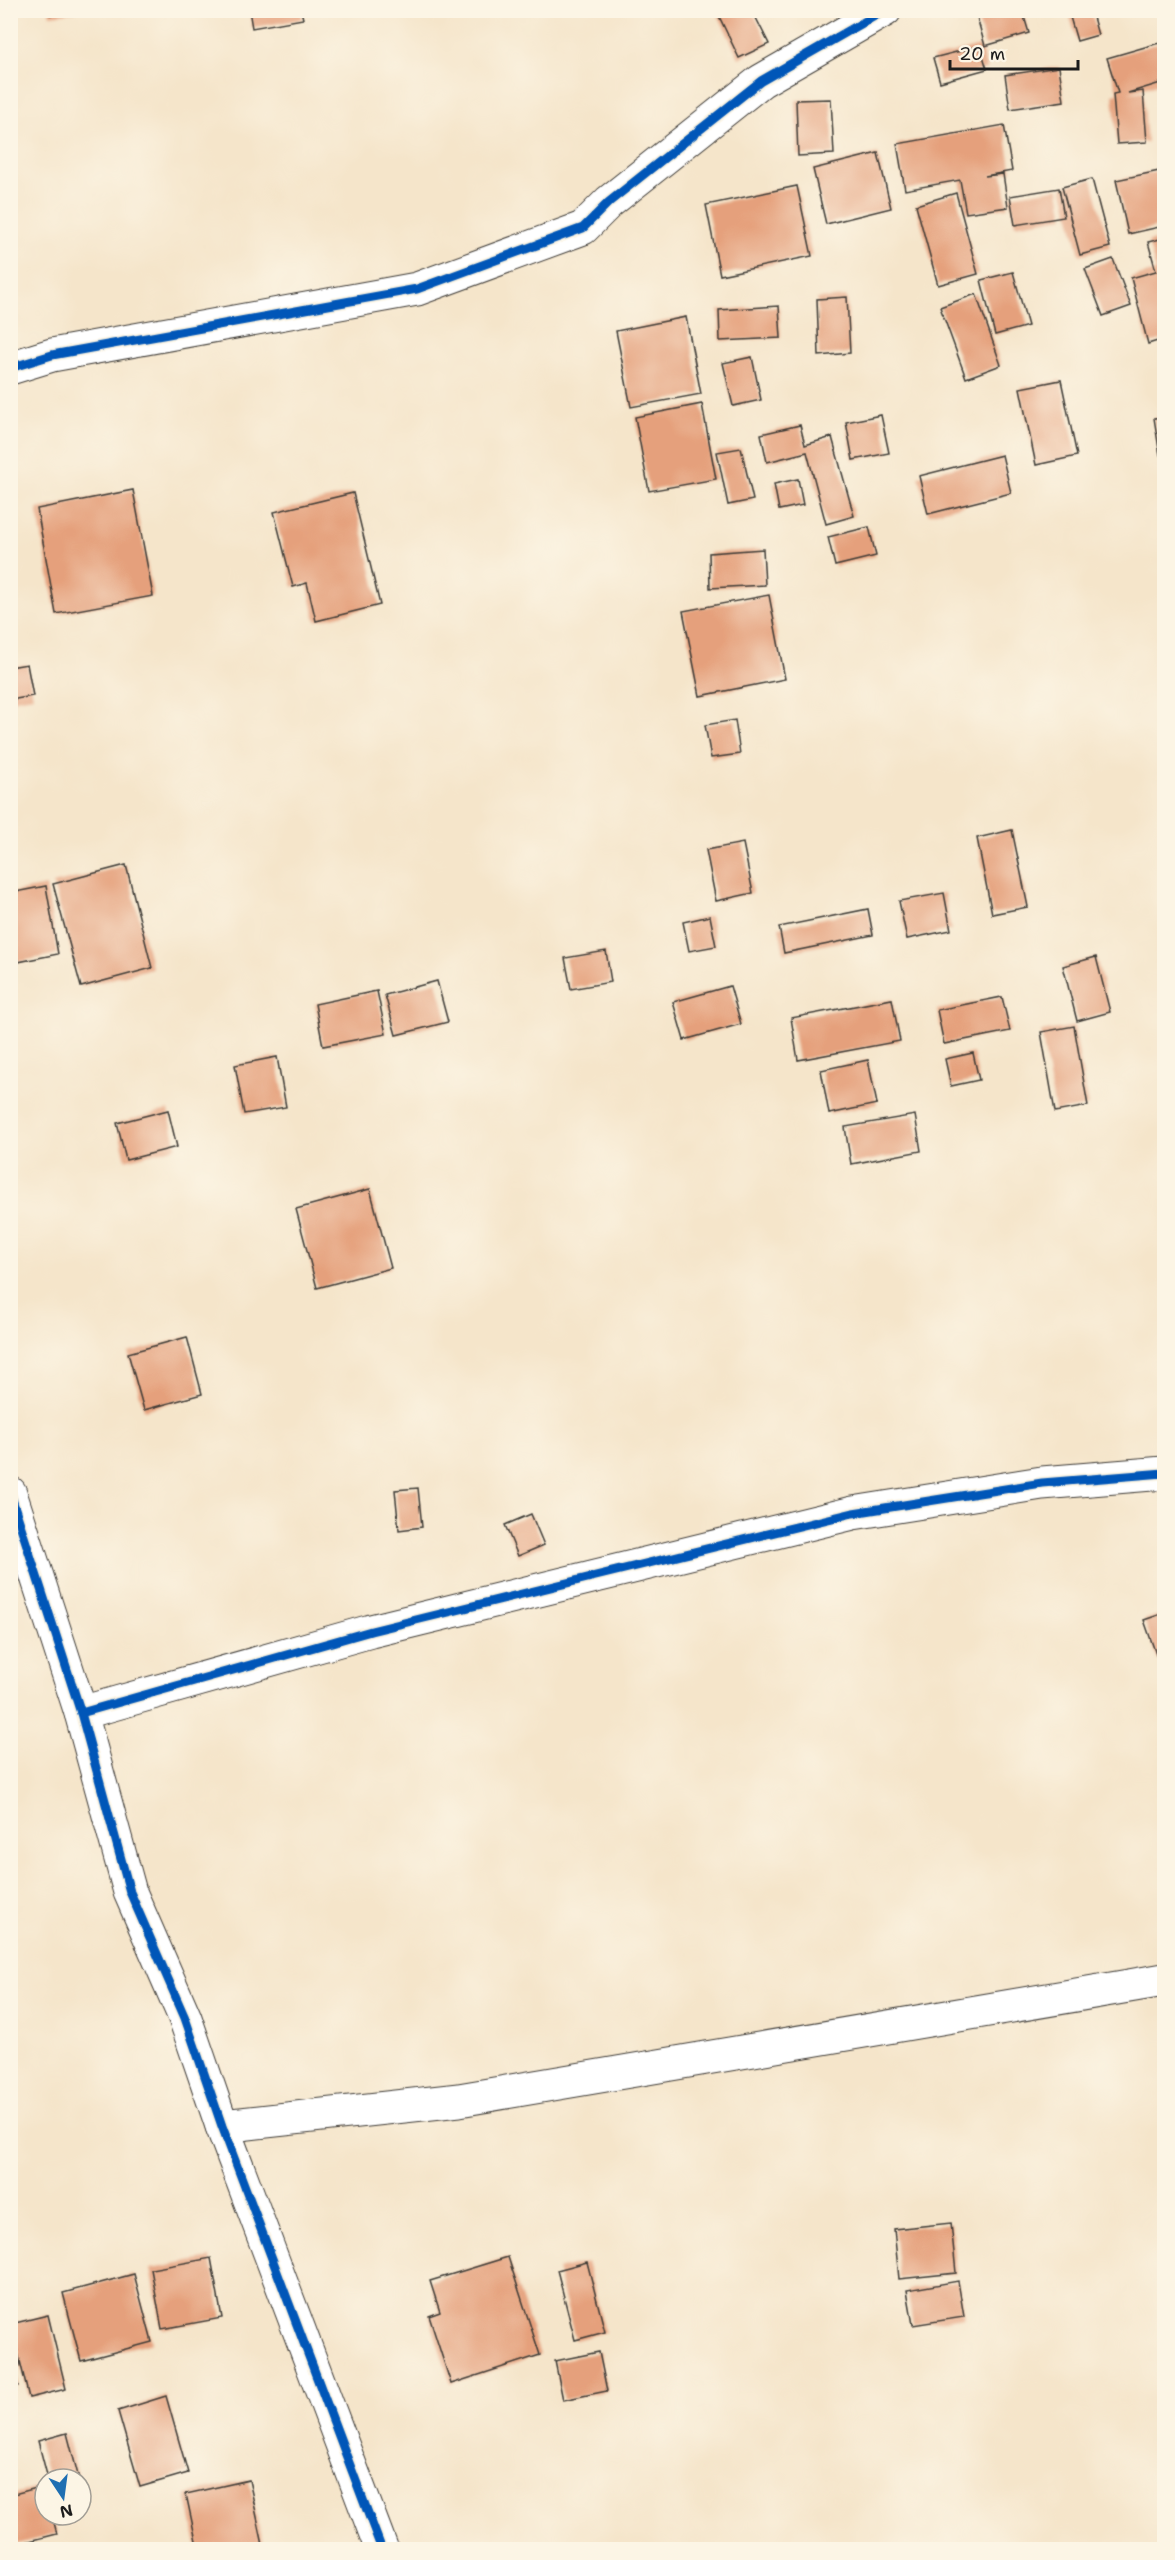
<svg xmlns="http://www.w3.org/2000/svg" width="1175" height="2560" font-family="'Shantell Sans',sans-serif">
<rect width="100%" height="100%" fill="#fcf5e5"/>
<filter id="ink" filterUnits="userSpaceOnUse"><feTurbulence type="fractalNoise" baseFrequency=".0167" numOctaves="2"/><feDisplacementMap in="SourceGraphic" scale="12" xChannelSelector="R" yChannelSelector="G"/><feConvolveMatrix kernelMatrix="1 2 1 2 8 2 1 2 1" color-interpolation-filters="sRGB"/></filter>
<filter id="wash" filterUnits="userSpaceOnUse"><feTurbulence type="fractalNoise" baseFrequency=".008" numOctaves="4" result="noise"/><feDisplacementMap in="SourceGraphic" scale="24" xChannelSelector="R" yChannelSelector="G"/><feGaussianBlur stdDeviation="1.35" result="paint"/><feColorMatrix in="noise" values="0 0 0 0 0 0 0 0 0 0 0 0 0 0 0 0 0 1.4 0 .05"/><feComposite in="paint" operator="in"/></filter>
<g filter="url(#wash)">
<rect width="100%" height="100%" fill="#f5e5ca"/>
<g id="blocks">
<g fill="#e5a07c">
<polygon points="49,10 75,10 76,12 50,15"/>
<polygon points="249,10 301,10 303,19 252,28"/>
<polygon points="716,10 752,10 769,44 739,58"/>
<polygon points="975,10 1022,10 1029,33 985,46"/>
<polygon points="1068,10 1091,10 1098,35 1077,41"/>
<polygon points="1159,43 1164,61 1164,82 1128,93 1143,91 1147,142 1117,144 1113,94 1118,93 1107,58"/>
<polygon points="980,46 987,69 940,82 933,58"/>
<polygon points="1059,67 1064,101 1010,109 1005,75"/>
<polygon points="831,99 834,154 798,156 796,100"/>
<polygon points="1004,125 1012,171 985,176 1003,174 1008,207 966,213 960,180 905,190 897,144"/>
<polygon points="878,153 891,208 826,224 813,169"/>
<polygon points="1164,170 1164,226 1128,234 1116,180"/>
<polygon points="1092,179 1110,247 1080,255 1062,187"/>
<polygon points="797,186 812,256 720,275 706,205"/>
<polygon points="1059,188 1064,217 1015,225 1010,196"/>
<polygon points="956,193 978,274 938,285 916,205"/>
<polygon points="1164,238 1164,339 1148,344 1131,278 1156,271 1148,242"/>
<polygon points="1113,259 1131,306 1103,316 1085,269"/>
<polygon points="1013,272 1028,326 995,335 981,280"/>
<polygon points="976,294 1001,365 966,378 940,307"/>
<polygon points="847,297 850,353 819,356 817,299"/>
<polygon points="779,306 781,338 720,341 719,310"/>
<polygon points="686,317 701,394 631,407 616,331"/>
<polygon points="752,357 761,400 733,406 723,363"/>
<polygon points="1061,380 1077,456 1036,465 1020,388"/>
<polygon points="702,404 716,479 649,491 635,417"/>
<polygon points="881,415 889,453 853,460 846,422"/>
<polygon points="1164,417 1164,455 1160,455 1154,418"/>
<polygon points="800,425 805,445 832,437 854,516 826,524 807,452 767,462 761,434"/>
<polygon points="741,448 753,500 728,505 717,452"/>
<polygon points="1002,455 1011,493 928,514 919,476"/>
<polygon points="798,479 803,505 779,510 774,484"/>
<polygon points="133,490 153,596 56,614 37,509"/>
<polygon points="353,493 380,605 316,621 307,583 293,587 274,512"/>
<polygon points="869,527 876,556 835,566 828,537"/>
<polygon points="763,549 765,585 710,588 709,553"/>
<polygon points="769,595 785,679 700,696 683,611"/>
<polygon points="27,664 33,696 10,700 10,667"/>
<polygon points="735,720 740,754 711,758 705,725"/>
<polygon points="1012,830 1028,907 992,914 977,838"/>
<polygon points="743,843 753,893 716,901 706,850"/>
<polygon points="126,865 152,968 81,987 53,884"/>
<polygon points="46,886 58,954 18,962 10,917 10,893"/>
<polygon points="944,893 951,930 907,939 899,901"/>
<polygon points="868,909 873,935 784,953 779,927"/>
<polygon points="710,916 716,946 689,951 683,922"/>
<polygon points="606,951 611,982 571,989 565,958"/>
<polygon points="1096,957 1110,1012 1077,1021 1063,966"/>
<polygon points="437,981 448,1022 396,1035 385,995"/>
<polygon points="730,986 741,1024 684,1040 673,1002"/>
<polygon points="377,991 386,1034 323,1046 315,1004"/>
<polygon points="1002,997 1010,1031 944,1044 937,1010"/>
<polygon points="892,999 900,1041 798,1060 791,1018"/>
<polygon points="1074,1026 1088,1106 1055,1112 1041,1032"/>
<polygon points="973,1053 979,1080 951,1086 945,1059"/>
<polygon points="277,1057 286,1107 244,1114 235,1065"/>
<polygon points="868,1060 877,1104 829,1114 821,1070"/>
<polygon points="168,1110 177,1147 126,1160 117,1123"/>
<polygon points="915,1115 921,1151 851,1164 845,1127"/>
<polygon points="370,1189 391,1268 317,1288 296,1209"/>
<polygon points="187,1337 202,1394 144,1410 128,1353"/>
<polygon points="418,1488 422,1527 399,1530 395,1490"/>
<polygon points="531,1514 544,1545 518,1556 505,1525"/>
<polygon points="1164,1613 1164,1658 1158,1660 1144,1620"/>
<polygon points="951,2223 956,2273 899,2279 894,2229"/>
<polygon points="508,2257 540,2355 451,2384 429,2316 440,2312 430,2281"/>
<polygon points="211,2258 222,2318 162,2329 151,2269"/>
<polygon points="587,2262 605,2332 575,2340 557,2270"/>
<polygon points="134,2274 152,2342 81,2361 63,2293"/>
<polygon points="958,2281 964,2317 913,2325 907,2290"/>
<polygon points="48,2315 66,2389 29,2398 11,2324"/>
<polygon points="10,2350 18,2386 10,2388"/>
<polygon points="599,2352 607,2391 563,2400 555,2361"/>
<polygon points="166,2396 188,2473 140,2487 118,2411"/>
<polygon points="67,2433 79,2479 48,2479 38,2441"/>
<polygon points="249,2480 263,2545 242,2550 198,2550 186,2494"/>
<polygon points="44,2486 45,2515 52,2515 57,2534 10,2546 10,2495"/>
</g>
</g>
</g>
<g filter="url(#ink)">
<use href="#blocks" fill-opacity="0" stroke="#3d3a36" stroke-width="1.5"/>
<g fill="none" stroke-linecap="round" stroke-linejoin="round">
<defs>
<g id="street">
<polyline points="10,368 52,355 417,289 583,228 609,202 761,81 885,10"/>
<polyline points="10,1493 81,1713 130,1892 185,2018 222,2126 382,2550"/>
<polyline points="81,1713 371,1631 853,1513 1042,1483 1164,1473"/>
<polyline points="222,2126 459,2100 1164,1980"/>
</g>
</defs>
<use href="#street" stroke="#3d3a36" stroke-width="35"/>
<use href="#street" stroke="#fff" stroke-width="33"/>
<defs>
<g id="cycleway">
<polyline points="10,368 52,355 417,289 583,228 609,202 761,81 885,10"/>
<polyline points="10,1493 81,1713 130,1892 185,2018 222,2126 382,2550"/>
<polyline points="81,1713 371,1631 853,1513 1042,1483 1164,1473"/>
</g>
</defs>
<use href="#cycleway" stroke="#fcf5e5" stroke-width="13"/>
<use href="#cycleway" stroke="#0057b8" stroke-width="9"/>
</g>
</g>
<rect width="1175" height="2560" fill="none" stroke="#fcf5e5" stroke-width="36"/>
<g transform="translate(63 2497) rotate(167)"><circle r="28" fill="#fcf5e5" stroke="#a29e95" stroke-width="1.5"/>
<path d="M0-4.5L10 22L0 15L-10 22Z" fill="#1f6fb2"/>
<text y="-9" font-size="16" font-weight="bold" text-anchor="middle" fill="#1c1c1c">N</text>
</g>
<path d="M950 60v9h128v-9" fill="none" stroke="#1c1c1c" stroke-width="3"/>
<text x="959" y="60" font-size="18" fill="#1c1c1c" stroke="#fcf5e5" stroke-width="4.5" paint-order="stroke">20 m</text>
</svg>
